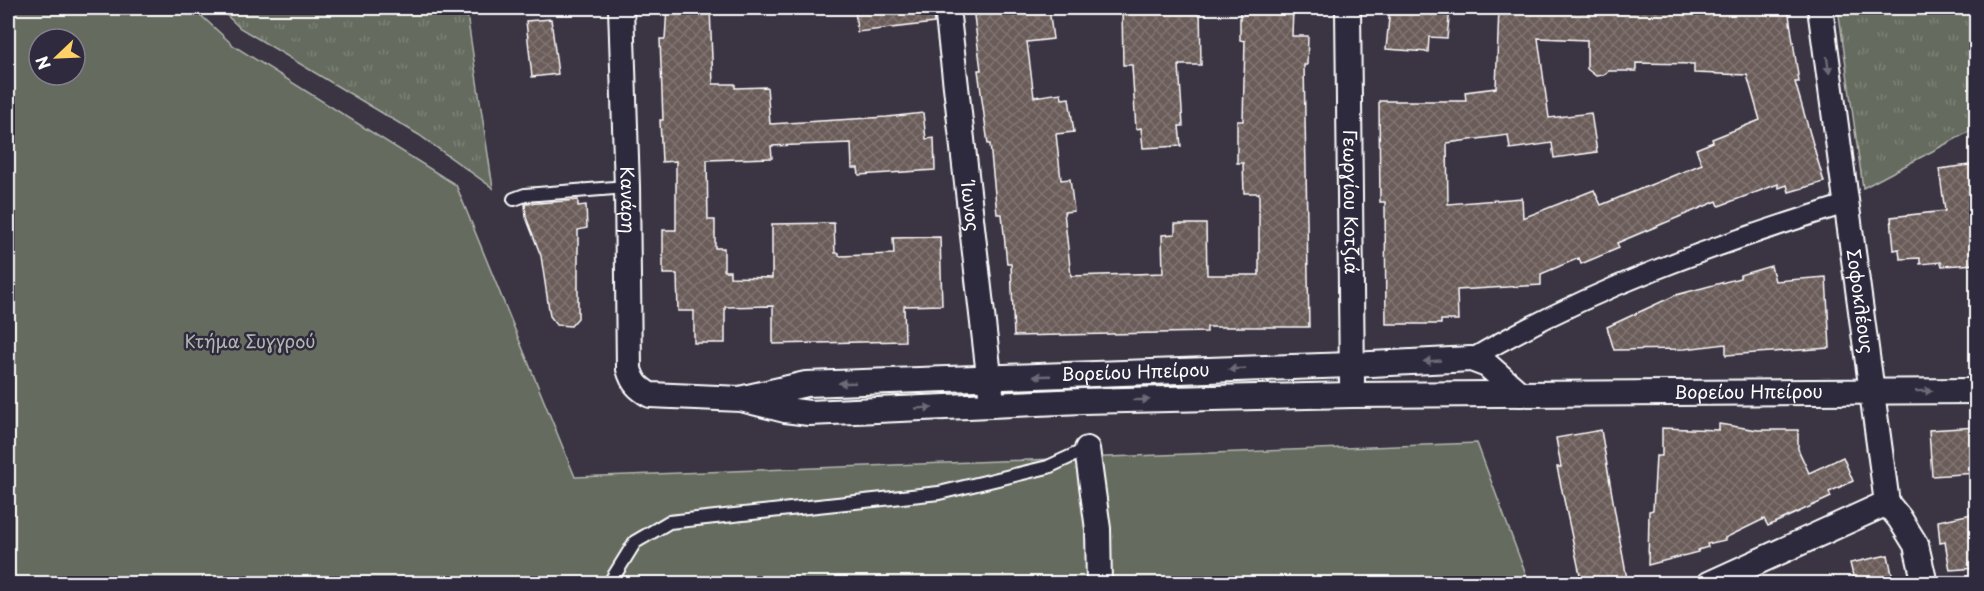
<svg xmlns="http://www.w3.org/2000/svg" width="1984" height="591" font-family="'Playpen Sans',sans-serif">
<defs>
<pattern id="grass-tufts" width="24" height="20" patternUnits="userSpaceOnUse" patternTransform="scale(1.5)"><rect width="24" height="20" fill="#656c5f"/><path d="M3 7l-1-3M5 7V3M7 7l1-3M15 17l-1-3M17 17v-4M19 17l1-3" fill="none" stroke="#7c8277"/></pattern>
<pattern id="building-cross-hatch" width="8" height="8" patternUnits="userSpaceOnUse" patternTransform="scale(1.5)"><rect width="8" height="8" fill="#6b5b59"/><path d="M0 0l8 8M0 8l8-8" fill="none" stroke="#817472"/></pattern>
</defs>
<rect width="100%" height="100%" fill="#3b3443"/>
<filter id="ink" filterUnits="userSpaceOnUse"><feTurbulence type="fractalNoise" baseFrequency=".0167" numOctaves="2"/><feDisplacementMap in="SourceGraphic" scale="12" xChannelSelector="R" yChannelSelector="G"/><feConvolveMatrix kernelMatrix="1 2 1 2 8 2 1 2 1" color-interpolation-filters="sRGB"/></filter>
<g filter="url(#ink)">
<g fill="url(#grass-tufts)" stroke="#b2b6af" stroke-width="1.5">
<polygon points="219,8 466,8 493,188 419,135 240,28"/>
<polygon points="1838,8 1976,8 1976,128 1863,188"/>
</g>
<path fill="#656c5f" stroke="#b2b6af" stroke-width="1.5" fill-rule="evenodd" d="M8 8H193L234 46 456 185 575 477 1477 443 1529 583H8ZM39 39H75V75H39Z"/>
<g fill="url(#building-cross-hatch)" stroke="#fff" stroke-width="1.5" fill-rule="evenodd">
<polygon points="667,8 710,8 713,84 735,84 735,88 767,87 770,124 887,117 923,113 926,139 934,138 935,170 859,175 858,168 852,168 851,143 771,146 772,158 707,160 708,220 715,220 715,248 724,248 724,271 730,271 730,277 772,278 772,224 834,223 835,253 839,253 839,256 894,254 893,238 940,237 942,305 904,306 905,341 773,344 773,306 725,307 725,343 694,343 694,311 678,311 677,274 663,274 663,230 676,230 676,161 662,162 660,120 663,120 660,39 665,39"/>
<polygon points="855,8 933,8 934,23 857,32"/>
<polygon points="973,8 1049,8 1053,39 1027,42 1034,97 1061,93 1062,99 1069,98 1074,132 1056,134 1061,180 1070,179 1074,211 1064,212 1071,276 1163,273 1162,235 1175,234 1175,224 1206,224 1207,275 1259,275 1259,193 1244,193 1243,163 1237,163 1237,121 1243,121 1245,41 1240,40 1240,8 1293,8 1292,36 1308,36 1307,65 1304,65 1309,327 1207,327 1207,332 1014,336 1011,264 1007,264 1002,214 997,214 990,144 988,144 978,70 981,70"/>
<polygon points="1122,8 1200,8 1201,65 1179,65 1183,126 1179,126 1181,146 1143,148 1141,128 1136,129 1132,65 1123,65"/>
<polygon points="1390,8 1450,8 1447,38 1429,37 1428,52 1386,49"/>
<path d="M1499 8H1788L1799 82H1795L1824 182 1789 192 1787 185 1779 188 1778 184 1719 206 1717 201 1617 243 1619 248 1581 264 1579 258 1541 274V285L1457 290 1458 320H1441V324H1386L1385 202H1380L1379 101H1466L1465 92 1496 88ZM1538 38 1587 40V69L1596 76 1603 75 1609 71H1636V63L1694 64V73L1747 75 1760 120 1712 139 1713 142 1696 149 1702 164 1601 205 1594 190 1523 218 1522 198 1448 204 1447 143 1508 135 1510 149 1552 143 1554 158 1597 152 1591 113 1549 118Z"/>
<polygon points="551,19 558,74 532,77 526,21"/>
<polygon points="1977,164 1977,264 1942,266 1941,262 1920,264 1920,258 1900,259 1899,249 1894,250 1891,217 1945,211 1939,169"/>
<polygon points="578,200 578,206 586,205 587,228 578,230 578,318 571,326 557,325 550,316 541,256 526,217 525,204"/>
<polygon points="1771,266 1775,281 1826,277 1830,348 1726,355 1726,344 1684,349 1614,350 1607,327 1676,295 1740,278 1740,275"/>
<polygon points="1719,424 1758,430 1798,430 1798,449 1809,473 1843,457 1853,481 1829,492 1831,497 1768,526 1764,519 1725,538 1725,540 1707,544 1708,547 1698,550 1698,552 1648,565 1649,511 1653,510 1656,456 1662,456 1662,428 1719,430"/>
<polygon points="1977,427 1977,473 1932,476 1929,430"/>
<polygon points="1601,430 1618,530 1628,584 1582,584 1557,467 1561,467 1556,438"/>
<polygon points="1977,513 1977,568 1950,570 1945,542 1940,543 1938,521"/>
<polygon points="1888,555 1894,584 1855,584 1850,563"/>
</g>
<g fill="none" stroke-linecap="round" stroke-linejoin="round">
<defs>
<g id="service">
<polyline points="514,199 525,195 627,187"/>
<polyline points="609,584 635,542 669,522 939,493 1048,467 1087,449"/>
</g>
<path id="pedestrian" d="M1471 359C1587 290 1717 244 1846 204"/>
<g id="minor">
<path id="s1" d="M621 8 627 187 629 369C633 383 638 388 650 395L741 399 785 410 809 413 1082 401 1352 395 1976 391"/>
<path id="s2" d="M947 8 991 393"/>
<path id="s3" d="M1348 8 1352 381"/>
<path id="s4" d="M1820 8 1887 503 1900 519 1916 545 1925 584"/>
<path id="s5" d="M744 398 806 384 1351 365 1471 359 1487 365 1520 394"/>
<polyline points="1087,449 1098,529 1099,584"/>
<polyline points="1709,584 1887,503"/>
</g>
</defs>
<use href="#service" stroke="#fff" stroke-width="16"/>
<use href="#pedestrian" stroke="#fff" stroke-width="22"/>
<use href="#minor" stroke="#fff" stroke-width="28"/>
<use href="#service" stroke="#2f2a3d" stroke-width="12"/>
<use href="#pedestrian" stroke="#2f2a3d" stroke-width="18"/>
<use href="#minor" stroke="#2f2a3d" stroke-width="24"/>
</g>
<defs><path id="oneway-solid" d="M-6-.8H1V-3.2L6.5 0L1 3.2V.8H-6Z" transform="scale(1.5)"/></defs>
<g fill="#6d6a77">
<use href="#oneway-solid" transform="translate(1828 65) rotate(82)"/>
<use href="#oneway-solid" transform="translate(1432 361) rotate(177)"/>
<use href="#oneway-solid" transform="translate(1237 369) rotate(178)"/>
<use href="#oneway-solid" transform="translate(1042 376) rotate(178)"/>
<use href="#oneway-solid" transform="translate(847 383) rotate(178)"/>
<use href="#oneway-solid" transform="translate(1924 391) rotate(-1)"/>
<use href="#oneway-solid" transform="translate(1141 400) rotate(-1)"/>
<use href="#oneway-solid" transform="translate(924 408) rotate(-3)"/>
</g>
</g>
<g text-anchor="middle" stroke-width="5" stroke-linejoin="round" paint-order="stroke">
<g font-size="18" fill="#fff" stroke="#2f2a3d">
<text dy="6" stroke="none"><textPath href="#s1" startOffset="192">Κανάρη</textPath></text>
<text dy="6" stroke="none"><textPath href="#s3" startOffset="194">Γεωργίου Κοτζιά</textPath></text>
<text dy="6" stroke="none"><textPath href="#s2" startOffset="200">Ίωνος</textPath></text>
<text dy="6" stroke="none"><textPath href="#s4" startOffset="296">Σοφοκλέους</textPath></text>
<text dy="6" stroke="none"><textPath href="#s5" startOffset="393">Βορείου Ηπείρου</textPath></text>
<text dy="6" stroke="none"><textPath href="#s1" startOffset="1496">Βορείου Ηπείρου</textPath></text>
</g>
<g font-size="18" fill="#b2b6af" stroke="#2f2a3d">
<text x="250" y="348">Κτήμα Συγγρού</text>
</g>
</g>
<rect width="1984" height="591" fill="none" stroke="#2f2a3d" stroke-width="30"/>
<rect x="15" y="15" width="1954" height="561" fill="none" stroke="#fff" stroke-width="2" filter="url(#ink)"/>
<g transform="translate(57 57) rotate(247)"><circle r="28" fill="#2f2a3d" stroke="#827f8b" stroke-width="1.5"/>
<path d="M0-4.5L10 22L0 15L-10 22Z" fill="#ffd166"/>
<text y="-9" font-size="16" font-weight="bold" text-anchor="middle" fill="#ffffff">N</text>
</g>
</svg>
